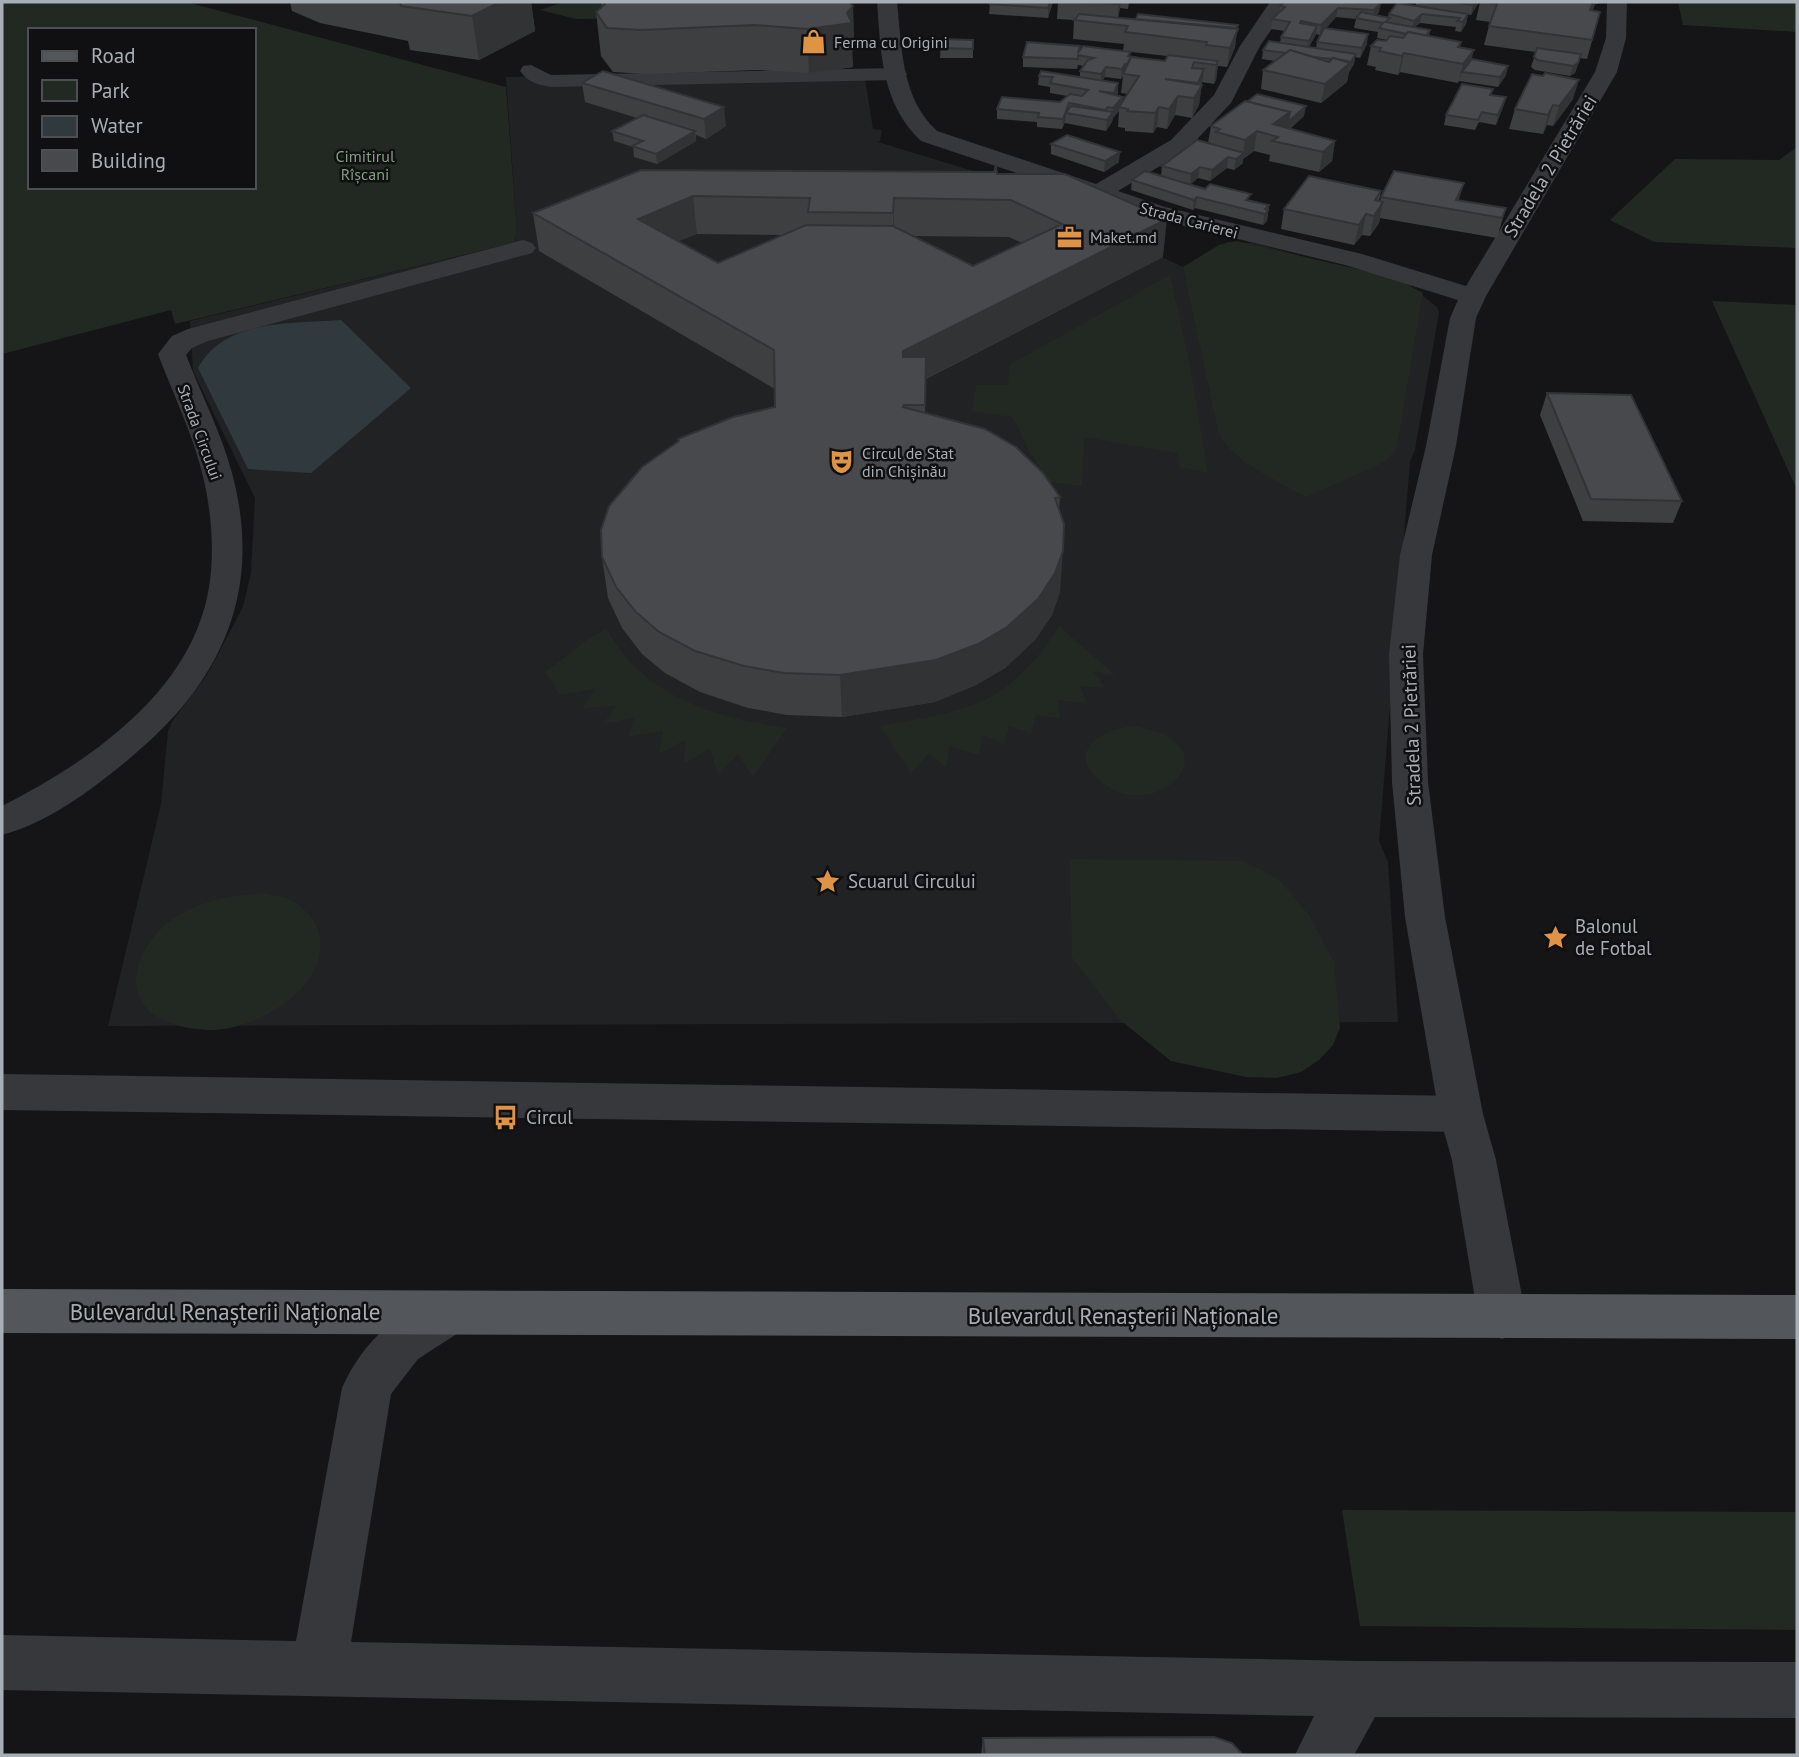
<svg xmlns="http://www.w3.org/2000/svg" width="1799" height="1757" font-family="'PT Sans',sans-serif">
<rect width="100%" height="100%" fill="#151517"/>
<polygon fill="#212224" points="864,73 873,129 882,130 880,141 878,142 1029,188 1115,235 1183,267 1227,242 1253,243 1409,285 1437,307 1439,313 1415,449 1410,462 1379,841 1388,862 1398,1022 108,1026 161,804 168,731 173,720 207,675 243,607 251,573 255,498 193,371 190,321 513,243 517,233 506,77"/>
<g fill="#222922" fill-rule="evenodd">
<path d="M2 2H186L506 87 517 233 513 243 175 324 171 310 2 354ZM30 30H254V187H30Z"/>
<polygon points="564,2 606,2 644,18 576,19 540,10"/>
<polygon points="1678,2 1797,2 1797,32 1683,25"/>
<polygon points="1797,147 1797,248 1654,242 1610,220 1675,159 1779,160"/>
<path d="M1236 241 1395 278 1423 293 1397 447 1389 458 1378 465 1306 497C1280 482 1226 459 1218 430L1183 267 1219 245Z"/>
<polygon points="1170,275 1190,365 1208,473 1179,467 1178,453 1084,437 1082,486 1049,482 1029,451 1013,417 972,411 976,385 1008,385 1009,365"/>
<polygon points="1712,301 1797,305 1797,490"/>
<path d="M1059 626 1116 676 1093 671 1106 688 1080 686 1087 704 1057 700 1060 718 1036 715 1031 734 1009 726 1005 745 983 735 979 755 950 746 946 767 929 754 911 773 880 726C915 719 955 715 986 699 1017 684 1042 654 1059 626Z"/>
<path d="M606 629C614 640 622 654 632 664 674 706 731 720 787 728L753 777 738 754 718 775 710 748 684 764 685 740 659 754 663 731 628 737 634 718 603 724 616 706 583 708 595 689 560 695 545 672 587 640Z"/>
<path d="M1133 726C1240 742 1157 829 1100 781 1064 751 1103 729 1133 726Z"/>
<polygon points="1070,859 1242,861 1268,873 1281,882 1309,915 1334,962 1340,1028 1333,1045 1319,1060 1301,1072 1277,1078 1246,1077 1171,1061 1120,1020 1072,958"/>
<path d="M262 893C270 895 280 896 288 899 304 906 318 921 320 939 326 990 257 1028 213 1030 198 1030 184 1028 171 1023 113 1004 136 942 176 917 203 900 231 895 262 893Z"/>
<polygon points="1342,1510 1797,1512 1797,1630 1360,1626"/>
</g>
<path fill="#303a3e" d="M341 320 411 388 311 473 248 469 198 368C225 318 292 324 341 320Z"/>
<g fill="none" stroke-linecap="round" stroke-linejoin="round">
<g fill="#37383b" fill-rule="evenodd">
<path d="M531 65 551 75 896 68 904 69 907 74 904 79 896 80 551 87C537 84 529 83 520 71L523 66Z"/>
<polygon points="2,1074 1461,1096 1476,1101 1483,1114 1476,1127 1461,1132 2,1110"/>
</g>
<g fill="#37383b" fill-rule="evenodd">
<path d="M877 2H897C902 48 901 98 937 131L1096 184 1171 140 1214 95 1240 46 1270 2H1290L1260 46 1231 103 1187 150 1118 191 1165 207 1362 254 1466 286 1595 72 1606 38 1607 2H1627L1626 38 1617 72 1486 296 1476 318 1456 446 1432 555 1423 654 1428 782 1445 917 1483 1114 1496 1160 1526 1317 1519 1332 1502 1339 1485 1332 1478 1317 1452 1160 1439 1114 1405 917 1392 782 1389 654 1400 555 1426 446 1450 318 1458 300 1345 265 1148 217 921 141C881 103 881 53 877 2Z"/>
<path d="M523 240 532 243 536 248 532 253 208 341 192 348 186 355C201 394 221 432 232 473 264 592 221 684 129 759 93 789 48 823 2 835V806C83 765 180 700 205 606 215 569 213 527 206 490 197 442 175 399 158 354L172 336 188 329Z"/>
<path d="M449 1291 466 1298 473 1313 466 1328 418 1359 391 1394 351 1642 1360 1661 1797 1662V1718L1375 1717 1354 1755H1295L1314 1716 2 1690V1635L296 1641 342 1388C364 1339 400 1310 449 1291Z"/>
</g>
<polygon fill="#53565a" fill-rule="evenodd" points="2,1289 1797,1295 1797,1339 2,1333"/>
</g>
<g fill="#3d3f41" fill-rule="evenodd">
<polygon points="290,2 531,2 535,31 479,60 410,50 408,41 320,23 292,11"/>
<polygon points="601,2 849,2 853,6 854,50 852,52 853,67 809,73 758,70 646,74 613,72 601,56 596,12 602,7"/>
<polygon points="1053,2 1048,18 989,14 990,4"/>
<path d="M1058 2H1129L1128 9 1120 8 1118 18 1237 29 1235 47 1227 67 1218 66 1216 80 1214 84 1202 82 1199 105 1192 118 1175 115 1167 129 1157 127 1153 133 1125 131V128L1118 127 1119 111 1113 118 1112 122 1106 131 1065 123V122L1062 129 1037 127V122L997 119V109L1060 102 1067 96 1050 93V87L1038 85 1039 76 1080 77V71L1083 66 1078 65 1077 69 1023 67V57L1080 46V51L1165 61 1167 56 1123 51 1124 44 1073 39 1074 20 1057 19ZM1123 76 1121 93 1128 94 1123 102V97L1117 95 1118 93 1102 81 1105 77 1121 79Z"/>
<path d="M1375 2 1379 12 1376 15 1388 17 1389 14H1468L1466 24 1461 32 1455 31 1456 27 1420 23 1415 27 1430 30 1429 36 1461 42 1460 47 1472 59 1506 75 1498 87 1459 81 1458 83 1400 72 1398 75 1375 70 1376 67 1367 65 1371 46 1387 40 1377 38 1378 32 1354 28 1356 19 1336 17 1326 28 1367 44 1360 58 1355 57 1354 64 1349 72 1347 82 1321 103 1261 89 1263 70 1275 61 1262 59 1263 50 1280 43 1281 37 1285 31 1271 29 1272 19 1279 13 1280 6ZM1321 33 1317 42 1316 48 1309 47 1316 34 1320 35Z"/>
<polygon points="1416,2 1479,2 1471,15 1416,5"/>
<polygon points="1480,2 1599,2 1598,4 1595,4 1592,11 1600,12 1587,59 1580,58 1575,73 1570,76 1535,70 1531,67 1536,52 1484,45 1490,22 1476,20"/>
<polygon points="941,39 973,40 973,58 940,58"/>
<polygon points="603,71 726,126 706,139 696,135 696,141 657,164 634,157 633,147 614,141 612,131 637,118 585,102 582,83"/>
<polygon points="1492,95 1506,97 1503,107 1496,125 1479,122 1475,130 1444,125 1446,115"/>
<polygon points="1573,99 1553,126 1547,125 1543,134 1509,129 1515,109"/>
<polygon points="1304,116 1290,129 1335,141 1332,161 1319,172 1269,161 1270,155 1254,151 1243,159 1243,163 1234,170 1227,168 1210,181 1198,178 1190,184 1269,205 1267,221 1263,225 1195,208 1193,210 1131,190 1132,180 1161,176 1162,166 1208,143 1211,126"/>
<polygon points="1051,144 1119,162 1104,172 1051,154"/>
<path d="M641 170 997 174 1163 257 926 379 925 413 1060 497 1059 510 1060 592 1052 615 1035 640 1005 668 976 685 935 702 842 717 787 715 748 708 700 692 665 673 642 654 622 628 608 598 602 557 678 442V439L775 407V389L539 251 533 213ZM697 234 784 235 718 263 678 241ZM913 236 1009 237 1022 243 973 266Z"/>
<polygon points="1381,191 1379,201 1380,202 1381,197 1459,200 1506,208 1497,238 1380,218 1379,223 1370,236 1362,235 1354,245 1281,229 1284,209"/>
<polygon points="1547,393 1682,501 1673,523 1583,521 1540,415"/>
<polygon points="983,1738 1243,1755 981,1755"/>
</g>
<g fill="#323335">
<polygon points="500,2 531,2 535,31 479,60 472,16"/>
<polygon points="1050,2 1053,2 1048,18 1048,8"/>
<polygon points="1119,2 1121,2 1120,8 1117,23"/>
<polygon points="1475,2 1479,2 1471,15 1473,5"/>
<polygon points="1593,2 1596,2 1585,29 1590,10"/>
<polygon points="1381,3 1379,12 1372,20 1374,10"/>
<polygon points="853,6 854,50 852,52 853,67 809,73 807,29 847,13"/>
<polygon points="1338,8 1336,17 1320,35 1321,25"/>
<polygon points="1422,14 1420,23 1411,30 1414,21"/>
<polygon points="1468,14 1466,24 1461,32 1463,22"/>
<polygon points="1238,25 1235,47 1227,67 1231,36"/>
<polygon points="1317,26 1316,35 1307,50 1309,41"/>
<polygon points="1368,34 1367,44 1360,58 1362,48"/>
<polygon points="1474,50 1469,69 1462,72 1458,83 1463,64"/>
<polygon points="1404,53 1400,72 1398,75 1402,56"/>
<polygon points="1356,54 1354,64 1349,72 1351,62"/>
<polygon points="1581,54 1575,73 1570,76 1573,66"/>
<polygon points="1218,61 1216,80 1214,84 1216,65"/>
<polygon points="1350,63 1347,82 1321,103 1325,84"/>
<polygon points="1125,64 1124,74 1123,74 1121,79 1122,69"/>
<polygon points="1508,66 1506,75 1498,87 1500,77"/>
<polygon points="1106,67 1105,77 1101,83 1101,74"/>
<polygon points="1204,69 1199,105 1192,118 1194,98 1196,94 1198,83"/>
<polygon points="1579,80 1573,99 1553,126 1559,106"/>
<polygon points="1118,83 1118,93 1113,103 1114,93"/>
<polygon points="1178,96 1175,115 1167,129 1169,109"/>
<polygon points="1123,97 1123,107 1119,107 1119,111 1113,118 1112,122 1106,131 1107,120 1113,113 1113,108"/>
<polygon points="1506,97 1503,107 1496,125 1498,115"/>
<polygon points="1069,103 1068,114 1066,113 1065,122 1062,129 1063,119"/>
<polygon points="1553,105 1547,125 1543,134 1548,115"/>
<polygon points="1306,106 1304,116 1286,132 1273,124 1290,112"/>
<polygon points="724,107 726,126 706,139 704,119"/>
<polygon points="1159,107 1157,127 1153,133 1155,113"/>
<polygon points="695,131 696,141 657,164 656,154"/>
<polygon points="1257,131 1254,151 1243,159 1243,163 1234,170 1236,159 1243,154 1245,140"/>
<polygon points="1335,141 1332,161 1319,172 1323,152"/>
<polygon points="1120,152 1119,162 1104,172 1105,161"/>
<polygon points="1228,157 1227,168 1210,181 1212,170"/>
<polygon points="1200,167 1198,178 1190,185 1191,174"/>
<polygon points="1464,183 1458,203 1456,200"/>
<polygon points="693,196 697,234 642,256 638,219"/>
<polygon points="1197,197 1195,208 1193,210 1194,200"/>
<polygon points="894,198 894,236 893,251 893,213"/>
<polygon points="1383,202 1379,223 1370,236 1374,216"/>
<polygon points="1269,205 1267,221 1263,225 1265,209"/>
<polygon points="1366,214 1362,235 1354,245 1359,225"/>
<polygon points="1167,219 1163,257 903,390 903,351"/>
<polygon points="1063,551 1060,592 1052,615 1035,640 1005,668 976,685 935,702 842,717 840,675"/>
</g>
<g fill="#47494c" stroke="#323335" stroke-width="2" fill-rule="evenodd">
<polygon points="400,2 500,2 472,16 401,6"/>
<polygon points="604,2 849,2 853,6 847,13 852,23 807,29 755,25 641,30 607,28 596,12 605,4"/>
<polygon points="991,2 1050,2 1048,8 990,4"/>
<polygon points="1080,2 1119,2 1119,4"/>
<polygon points="1285,2 1375,2 1381,3 1374,10 1338,8 1321,25 1301,21 1300,23 1317,26 1309,41 1281,37 1290,22 1272,19 1285,7 1280,6"/>
<polygon points="1453,2 1475,2 1473,5"/>
<polygon points="1482,2 1593,2 1590,10 1600,12 1592,40 1489,26 1497,4"/>
<polygon points="1397,3 1468,14 1463,22 1457,21 1460,18 1422,14 1414,21 1389,14"/>
<polygon points="1361,12 1390,18 1385,22 1430,30 1426,36 1408,32 1407,34 1379,28 1383,23 1356,18"/>
<polygon points="1079,14 1238,29 1230,48 1206,45 1207,42 1125,32 1128,26 1074,20"/>
<polygon points="1138,14 1238,25 1236,28 1136,19"/>
<polygon points="1324,28 1368,34 1362,48 1317,42"/>
<polygon points="1408,32 1461,42 1458,47 1474,50 1463,64 1404,53 1402,56 1379,51 1381,48 1371,46 1377,40 1386,41 1390,36 1403,38"/>
<polygon points="941,39 973,40 973,49 940,48"/>
<polygon points="1269,41 1356,54 1351,62 1333,58 1331,59 1313,57 1290,50 1286,53 1263,50"/>
<polygon points="1027,42 1080,46 1078,53 1083,46 1131,52 1128,56 1139,58 1131,57 1127,64 1125,64 1122,69 1106,67 1101,74 1080,71 1088,60 1094,58 1078,55 1078,59 1023,57"/>
<polygon points="1537,48 1581,54 1578,63 1573,66 1537,60 1534,57"/>
<polygon points="1290,50 1329,62 1333,58 1350,63 1325,84 1263,70"/>
<polygon points="1168,55 1218,61 1216,65 1194,62 1192,68 1204,69 1198,83 1165,79 1202,85 1194,98 1178,96 1169,109 1159,107 1155,113 1127,111 1128,109 1119,107 1139,76 1123,74 1131,57 1165,61"/>
<polygon points="1472,59 1508,66 1500,77 1462,72"/>
<polygon points="603,71 724,107 704,119 582,83"/>
<polygon points="1041,71 1118,83 1114,93 1099,91 1123,97 1113,108 1108,107 1105,110 1069,103 1063,119 1038,117 1039,113 997,109 1002,97 1060,102 1070,94 1082,96 1088,90 1050,83 1053,77 1039,76"/>
<polygon points="1545,73 1579,80 1559,106 1553,105 1548,115 1515,109 1532,74 1543,76"/>
<polygon points="1462,84 1493,89 1490,95 1506,97 1498,115 1482,112 1478,120 1446,115"/>
<polygon points="1257,94 1306,106 1288,122 1290,112 1247,102"/>
<polygon points="1245,101 1290,112 1273,124 1335,141 1323,152 1272,141 1278,137 1257,131 1245,140 1216,132 1220,129 1211,126"/>
<polygon points="1071,106 1113,112 1107,120 1066,113"/>
<polygon points="643,115 695,131 656,154 632,146 643,141 612,131"/>
<polygon points="1067,135 1120,152 1105,161 1051,144"/>
<polygon points="1197,140 1244,153 1236,159 1228,157 1212,170 1200,167 1191,174 1162,166"/>
<path d="M996 165 997 174H1065L1167 219 903 351V357H926L925 405H904L903 407 985 429 1016 447 1043 473 1060 497 1055 498 1064 524 1063 551 1055 573 1038 599 1007 627 978 644 936 660 840 675 784 673 744 666 695 651 659 632 636 612 616 587 602 557 601 530 609 506 642 467 679 441 678 439 733 417 775 407 774 350 533 213 641 170 994 172ZM693 196 810 198 808 212 893 213 894 198 1011 200 1062 224 973 266 893 226 806 225 718 263 638 219Z"/>
<polygon points="1145,171 1205,189 1210,184 1251,194 1246,200 1269,205 1265,209 1268,210 1265,214 1197,197 1194,200 1132,180"/>
<polygon points="1394,171 1464,183 1456,200 1506,208 1502,218 1381,197"/>
<polygon points="1309,176 1381,191 1375,200 1383,202 1374,216 1366,214 1359,225 1284,209"/>
<polygon points="1547,393 1631,395 1682,501 1591,499"/>
<polygon points="1214,1737 1232,1743 1243,1755 985,1755 983,1738"/>
</g>
<defs>
<symbol id="shop-bare" viewBox="-9 -9 18 18"><path d="M-5-2.5h2.3a2.7 3.5 0 0 1 5.4 0H5L5.5 6h-11ZM-1.5-2.5h3a1.5 2.3 0 0 0-3 0Z" fill="#df9445" stroke="#101012" stroke-width="2.5" paint-order="stroke"/></symbol>
<symbol id="office-bare" viewBox="-9 -9 18 18"><path d="M-6-3h4V-5.5h4V-3h4V5H-6ZM-1-4.5V-3h2v-1.5ZM-6 0V1H6V0Z" fill="#df9445" stroke="#101012" stroke-width="2.5" paint-order="stroke"/></symbol>
<symbol id="theatre-bare" viewBox="-9 -9 18 18"><path d="M-5-5.5Q0-4 5-5.5V0Q5 5 0 6Q-5 5-5 0ZM-3.3-2.5H-1v1.5H-3.3ZM1-2.5H3.3v1.5H1ZM-2.8 1Q0 5.5 2.8 1Z" fill="#df9445" stroke="#101012" stroke-width="2.5" paint-order="stroke"/></symbol>
<symbol id="sight-bare" viewBox="-9 -9 18 18"><path d="M0-6L1.8-2.2L6-1.7L2.9 1.2L3.7 5.4L0 3.3L-3.7 5.4L-2.9 1.2L-6-1.7L-1.8-2.2Z" fill="#df9445" stroke="#101012" stroke-width="2.5" paint-order="stroke"/></symbol>
<symbol id="bus-bare" viewBox="-9 -9 18 18"><path d="M-5-6H5V4H4V6H2V4H-2V6H-4V4H-5ZM-3.5-4V0h7V-4ZM-3.5 1.2v1.5H-2V1.2ZM2 1.2v1.5H3.5V1.2Z" fill="#df9445" stroke="#101012" stroke-width="2.5" paint-order="stroke"/></symbol>
</defs>
<g fill-rule="evenodd">
<use href="#shop-bare" x="796" y="24" width="35" height="35"/>
<use href="#office-bare" x="1052" y="220" width="35" height="35"/>
<use href="#theatre-bare" x="824" y="444" width="35" height="35"/>
<use href="#sight-bare" x="810" y="864" width="35" height="35"/>
<use href="#sight-bare" x="1538" y="920" width="35" height="35"/>
<use href="#bus-bare" x="488" y="1100" width="35" height="35"/>
</g>
<g text-anchor="middle" stroke-width="5" stroke-linejoin="round" paint-order="stroke">
<g font-size="16" fill="#a8aeb6" stroke="#101012" text-anchor="start">
<text x="834" y="48">Ferma cu Origini</text>
<text x="1090" y="243">Maket.md</text>
<text x="862" y="459">Circul de Stat<tspan x="862" dy="18">din Chișinău</tspan></text>
</g>
<g font-size="16" fill="#849f81" stroke="#101012">
<text x="365" y="162">Cimitirul<tspan x="365" dy="18">Rîșcani</tspan></text>
</g>
<g font-size="16" fill="#a8aeb6" stroke="#101012">
<text transform="translate(1189 220) rotate(15)" y="6">Strada Carierei</text>
<text transform="translate(200 432) rotate(70)" y="6">Strada Circului</text>
</g>
<g font-size="19" fill="#a8aeb6" stroke="#101012">
<text transform="translate(1550 166) rotate(-59)" y="7">Stradela 2 Pietrăriei</text>
<text transform="translate(1411 725) rotate(-92)" y="7">Stradela 2 Pietrăriei</text>
</g>
<g font-size="19" fill="#a8aeb6" stroke="#101012" text-anchor="start">
<text x="848" y="888">Scuarul Circului</text>
<text x="1575" y="933">Balonul<tspan x="1575" dy="22">de Fotbal</tspan></text>
<text x="526" y="1124">Circul</text>
</g>
<g font-size="23" fill="#a8aeb6" stroke="#101012">
<text x="225" y="1320">Bulevardul Renașterii Naționale</text>
<text x="1123" y="1324">Bulevardul Renașterii Naționale</text>
</g>
</g>
<rect width="1799" height="1757" fill="none" stroke="#a8aeb6" stroke-width="7"/>
<rect x="28" y="28" width="228" height="161" fill="#101012" stroke="#4d4f54" stroke-width="2"/>
<rect x="42" y="51" width="35" height="10" fill="#53565a" stroke="#4d4f54" stroke-width="2"/>
<text x="91" y="63" font-size="21" fill="#a8aeb6">Road</text>
<rect x="42" y="80" width="35" height="21" fill="#222922" stroke="#4d4f54" stroke-width="2"/>
<text x="91" y="98" font-size="21" fill="#a8aeb6">Park</text>
<rect x="42" y="116" width="35" height="21" fill="#303a3e" stroke="#4d4f54" stroke-width="2"/>
<text x="91" y="133" font-size="21" fill="#a8aeb6">Water</text>
<rect x="42" y="150" width="35" height="21" fill="#47494c" stroke="#4d4f54" stroke-width="2"/>
<text x="91" y="168" font-size="21" fill="#a8aeb6">Building</text>
</svg>
